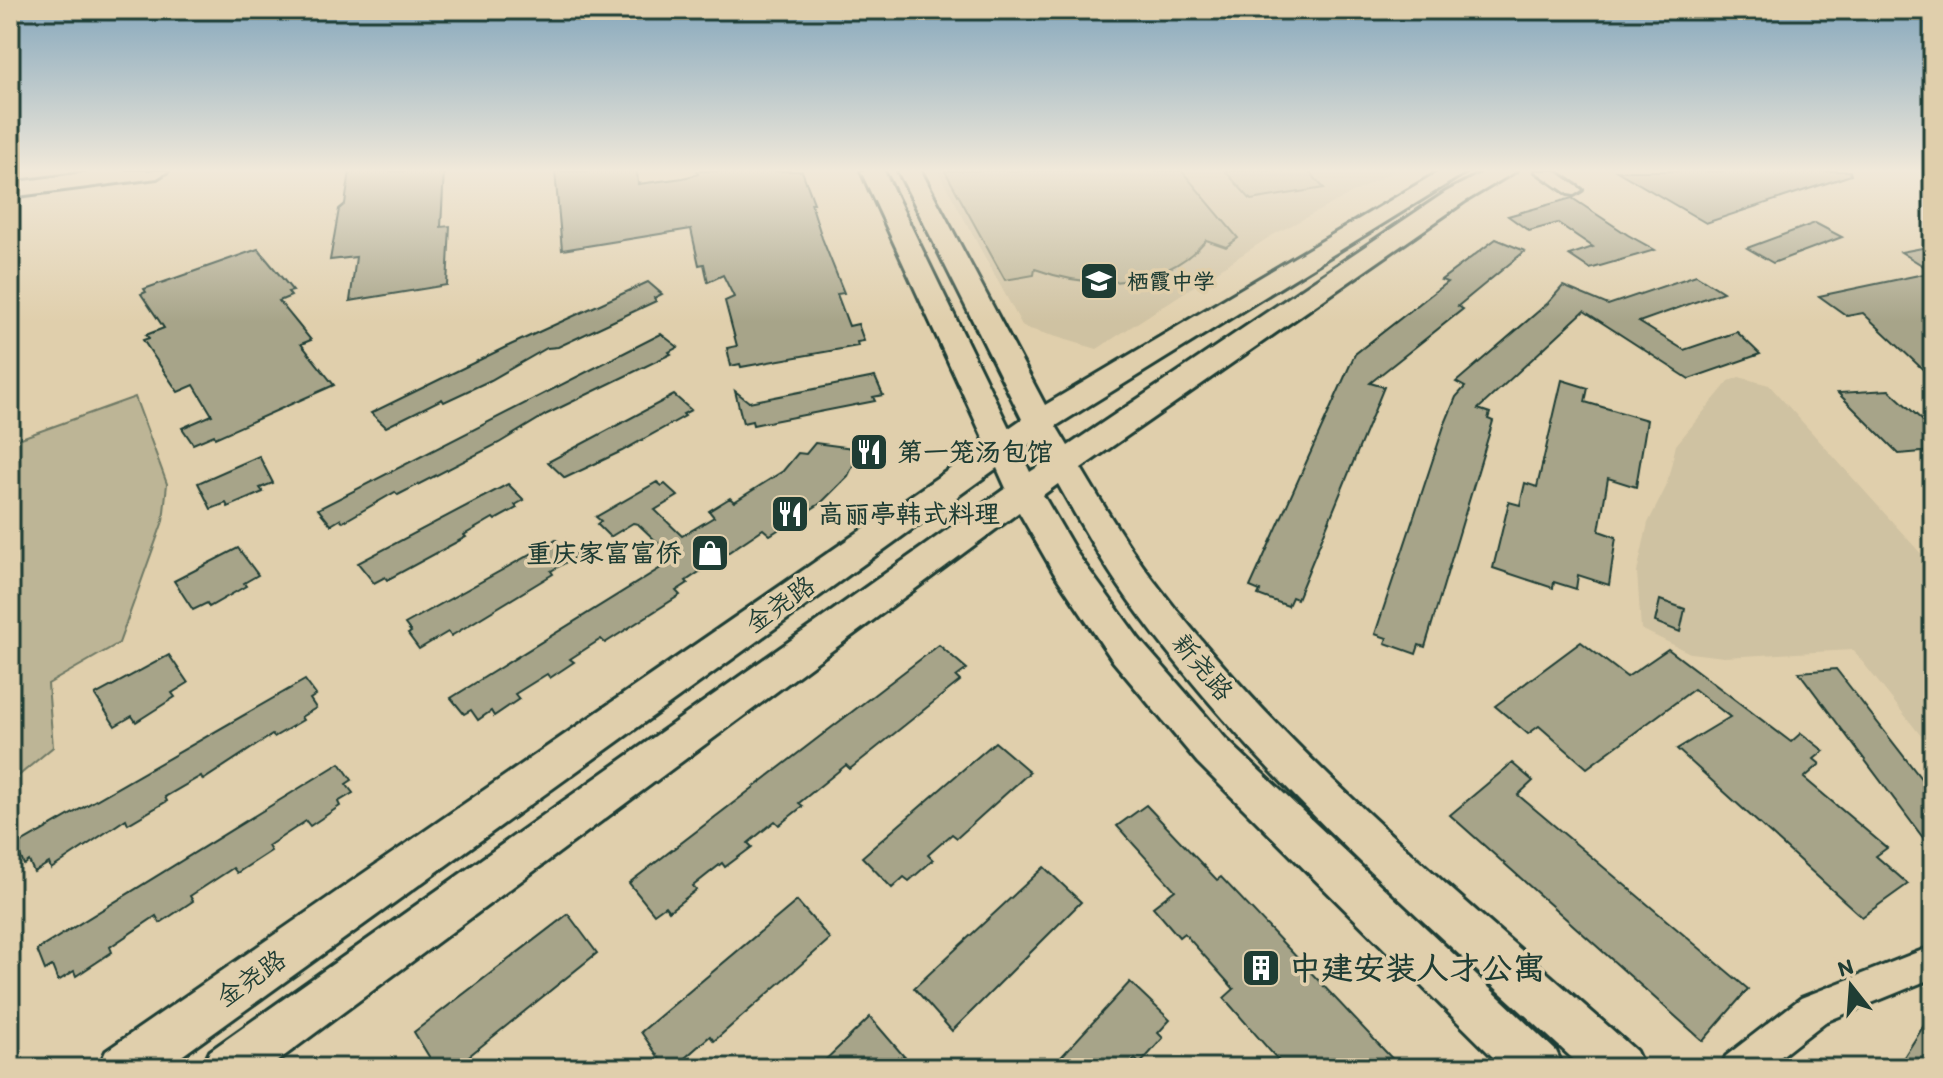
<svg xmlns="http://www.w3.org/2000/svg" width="1943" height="1078" font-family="Itim,'LXGW WenKai TC',sans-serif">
<rect width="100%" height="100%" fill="#e0cfac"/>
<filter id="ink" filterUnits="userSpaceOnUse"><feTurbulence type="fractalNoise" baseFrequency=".0125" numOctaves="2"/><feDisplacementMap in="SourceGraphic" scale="16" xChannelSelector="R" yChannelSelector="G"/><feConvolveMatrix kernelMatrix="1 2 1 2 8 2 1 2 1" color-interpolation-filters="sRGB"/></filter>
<g filter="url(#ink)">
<g fill="#cfc2a2">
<polygon points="938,171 1394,171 1271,236 1097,349 1023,327"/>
<polygon points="1739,377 1769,385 1933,567 1933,751 1853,650 1724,657 1690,653 1641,629 1637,572 1648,523 1666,487 1676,445 1729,381"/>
</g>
<g fill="#bdb596" stroke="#6e7965" stroke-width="2">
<path d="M945 171H1182L1238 238 1226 247 1206 240C1164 289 1092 290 1035 269L1034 275 1005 280Z"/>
<polygon points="1225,171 1308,171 1324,188 1251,200"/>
<polygon points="135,397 167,484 163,521 119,643 48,684 53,747 10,783 10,442"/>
</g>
<g fill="#a7a489" stroke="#1f3d34" stroke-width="2">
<polygon points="350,171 444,171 441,227 450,226 447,285 350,301 356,257 330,260 339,209 345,204"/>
<polygon points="555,171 637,171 638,184 683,178 698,174 697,171 802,171 814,203 811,203 822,238 844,293 837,294 849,326 858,324 864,341 857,342 858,346 741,367 740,364 731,366 727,348 737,346 725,301 734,297 723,275 708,282 704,264 699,265 691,229 562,250"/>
<polygon points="1617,171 1850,171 1851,175 1706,223"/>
<polygon points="1572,198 1628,235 1655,250 1590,269 1569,255 1593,247 1558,223 1529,231 1508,216"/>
<polygon points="1815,223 1842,237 1773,263 1747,248"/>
<polygon points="1496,239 1525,251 1458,306 1463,309 1370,383 1384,387 1297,599 1292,597 1288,606 1258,595 1260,591 1250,587 1355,354 1447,282 1441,280"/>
<polygon points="1933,246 1933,272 1901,252"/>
<polygon points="258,249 293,291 288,292 291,296 279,301 311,340 301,344 334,385 215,438 214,435 193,444 182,428 212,415 194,385 178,392 143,340 149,338 146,335 164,328 141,294 146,292 144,289"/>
<polygon points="1933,272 1933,379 1863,313 1847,316 1819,296"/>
<polygon points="1696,275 1723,292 1639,322 1684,350 1737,332 1760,354 1689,379 1584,311 1478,409 1490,413 1488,419 1493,421 1425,647 1419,645 1416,654 1385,643 1387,638 1375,634 1444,426 1456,397 1465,387 1456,382 1548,303 1563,286 1608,305"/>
<polygon points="648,282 662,294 654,298 656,301 558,347 547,348 491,380 444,402 442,399 386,427 371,413 506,347"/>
<polygon points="661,334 678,347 669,352 671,354 547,414 499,443 398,495 395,492 343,522 341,519 331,525 318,509"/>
<polygon points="875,377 883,395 873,397 875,401 753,425 752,421 743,423 735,391 749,402"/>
<polygon points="1562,380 1588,388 1585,402 1647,420 1636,487 1608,478 1599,531 1616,537 1609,585 1578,575 1576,589 1554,582 1553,588 1493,568 1509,502 1520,505 1525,483 1537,487"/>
<polygon points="1889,390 1933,430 1933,451 1899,454 1838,393"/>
<polygon points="674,395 691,410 683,414 685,416 622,451 565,478 548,462"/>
<polygon points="815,443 861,449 848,476 821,503 770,535 763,529 686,581 688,583 676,591 680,595 605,643 601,639 570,659 574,662 550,678 547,674 515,694 519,699 494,716 491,711 478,720 471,710 464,714 451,698 675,559 638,524 633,523 610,537 597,524 601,521 596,517 657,482 662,486 665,484 678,496 655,510 682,536 714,517 709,511 730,498 734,502 783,471 798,453 806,454"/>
<polygon points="259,456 273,483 260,488 263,492 228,507 226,503 211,509 198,483"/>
<polygon points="508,484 524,500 515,505 517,508 495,520 493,518 464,535 466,537 387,580 385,577 374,583 358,563"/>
<polygon points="556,540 577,556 551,571 553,574 451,636 448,632 419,649 408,634 411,632 405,624"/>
<polygon points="238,548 258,575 244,583 246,586 209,607 207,603 193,610 174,581"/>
<polygon points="1660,600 1685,609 1680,632 1655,622"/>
<polygon points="1581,642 1627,677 1668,649 1791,742 1801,733 1824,751 1814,759 1820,764 1804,778 1887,848 1876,856 1908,884 1862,917 1677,749 1730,717 1694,689 1587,768 1539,726 1528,734 1495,706"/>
<polygon points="939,645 967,669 956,677 960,681 850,769 846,765 799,803 803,806 779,825 775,821 748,843 752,847 725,867 722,863 693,886 696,890 669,911 665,906 654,914 629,883"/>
<polygon points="169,655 188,683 172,693 175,697 136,722 132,716 115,726 95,695"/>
<polygon points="1836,669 1933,794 1933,851 1799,672"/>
<polygon points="305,680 316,695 310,699 316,708 301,717 303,720 274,737 272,735 203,780 201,776 165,797 167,801 128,824 126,819 51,869 49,863 34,872 29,861 24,865 16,846"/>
<polygon points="995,742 1030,772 957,838 952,834 928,855 933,860 909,881 904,877 892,888 862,857"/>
<polygon points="340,763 352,780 346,784 353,793 338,802 340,806 310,826 306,821 268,846 271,851 237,873 233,868 190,896 193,901 160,923 156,916 110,947 112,952 76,976 74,971 58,981 52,966 45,970 37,950"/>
<polygon points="1512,763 1533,781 1518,795 1748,989 1703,1041 1450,815"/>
<polygon points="1146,805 1217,880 1221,877 1401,1068 1285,1068 1224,998 1234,989 1184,933 1179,937 1153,907 1175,890 1117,826"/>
<polygon points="1044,867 1081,902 952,1031 914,988"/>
<polygon points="797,901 830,939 714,1041 710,1036 685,1058 692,1068 666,1068 641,1032"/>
<polygon points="568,914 597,953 454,1068 436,1068 414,1032"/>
<polygon points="1130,982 1170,1020 1158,1033 1163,1038 1140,1064 1135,1059 1127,1068 1051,1068"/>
<polygon points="1933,1011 1933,1068 1897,1068"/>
<polygon points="870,1017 914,1068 817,1068"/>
</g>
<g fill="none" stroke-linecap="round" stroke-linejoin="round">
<defs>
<g id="minor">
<polygon points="1535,171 1555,171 1582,190 1574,195 1568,194"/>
<polygon points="1933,946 1933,978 1825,1022 1766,1068 1721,1068 1726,1056 1801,998"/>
</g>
<g id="secondary">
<polygon points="99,171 168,171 157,178 10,197 10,183"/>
<path d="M861 171H884L1009 428 1022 419 898 171H921L1045 405 1440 171H1468L1056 426 1068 446 1446 192 1486 171H1516L1464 202 1081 468C1106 510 1131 552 1161 590 1295 765 1473 905 1636 1051L1644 1068H1583C1428 925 1264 784 1138 613 1108 573 1083 528 1058 484L1043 495 1078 555 1139 639 1226 739 1556 1051 1564 1068H1504L1198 763 1113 661 1054 573 1019 512 268 1068H202L210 1051 1006 488 997 468 165 1068H98L106 1051 986 444ZM1034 441 1045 462 1030 472 1020 451Z"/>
</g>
</defs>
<use href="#minor" stroke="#1f3d34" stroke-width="6"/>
<use href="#secondary" stroke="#1f3d34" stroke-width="6"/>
<use href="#minor" fill="#e0cfac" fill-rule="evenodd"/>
<use href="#secondary" fill="#e0cfac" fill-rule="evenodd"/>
</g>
</g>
<linearGradient id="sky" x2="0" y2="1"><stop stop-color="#85a7bc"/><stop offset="0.53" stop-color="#f1e9da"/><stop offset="1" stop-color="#f1e9da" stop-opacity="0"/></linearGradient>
<rect width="1943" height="322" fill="url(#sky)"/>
<defs>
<symbol id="school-square" viewBox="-11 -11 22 22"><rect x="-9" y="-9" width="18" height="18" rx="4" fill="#1f3d34" stroke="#e0cfac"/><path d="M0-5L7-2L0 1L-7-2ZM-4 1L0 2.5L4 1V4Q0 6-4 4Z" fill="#fff"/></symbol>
<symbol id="restaurant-square" viewBox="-11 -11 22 22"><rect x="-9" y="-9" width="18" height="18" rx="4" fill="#1f3d34" stroke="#e0cfac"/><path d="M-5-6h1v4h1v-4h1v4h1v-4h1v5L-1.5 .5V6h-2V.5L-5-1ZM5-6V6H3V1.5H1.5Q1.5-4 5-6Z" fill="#fff"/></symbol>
<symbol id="shop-square" viewBox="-11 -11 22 22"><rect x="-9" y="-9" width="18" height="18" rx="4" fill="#1f3d34" stroke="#e0cfac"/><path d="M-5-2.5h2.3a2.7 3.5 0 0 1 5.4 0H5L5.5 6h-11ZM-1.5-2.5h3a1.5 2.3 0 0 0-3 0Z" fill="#fff"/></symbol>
<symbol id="building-square" viewBox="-11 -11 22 22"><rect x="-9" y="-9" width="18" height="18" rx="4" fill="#1f3d34" stroke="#e0cfac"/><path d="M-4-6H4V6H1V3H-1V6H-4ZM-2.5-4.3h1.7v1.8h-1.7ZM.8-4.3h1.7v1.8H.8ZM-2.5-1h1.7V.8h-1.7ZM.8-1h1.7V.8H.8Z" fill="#fff"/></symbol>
</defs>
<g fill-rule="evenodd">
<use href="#school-square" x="1077" y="259" width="44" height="44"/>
<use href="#restaurant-square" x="847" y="430" width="44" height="44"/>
<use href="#restaurant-square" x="768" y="492" width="44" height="44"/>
<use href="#shop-square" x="688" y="531" width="44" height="44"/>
<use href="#building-square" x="1239" y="946" width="44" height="44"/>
</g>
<g text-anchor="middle" stroke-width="7" stroke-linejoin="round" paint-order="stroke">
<g font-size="22" font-weight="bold" fill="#1f3d34" stroke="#e0cfac" text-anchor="start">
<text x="1127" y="289">栖霞中学</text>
</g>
<g font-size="26" font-weight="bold" fill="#1f3d34" stroke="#e0cfac" text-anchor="start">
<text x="897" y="461">第一笼汤包馆</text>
<text x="818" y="523">高丽亭韩式料理</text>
<text x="682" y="562" text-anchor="end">重庆家富富侨</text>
</g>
<g font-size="26" fill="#1f3d34" stroke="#e0cfac">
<text transform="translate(780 604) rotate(-35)" y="9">金尧路</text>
<text transform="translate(1203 667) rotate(50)" y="9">新尧路</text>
<text transform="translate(251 978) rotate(-35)" y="9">金尧路</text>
</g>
<g font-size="32" font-weight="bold" fill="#1f3d34" stroke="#e0cfac" text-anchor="start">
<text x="1289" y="979">中建安装人才公寓</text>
</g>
</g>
<rect width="1943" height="1078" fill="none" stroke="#e0cfac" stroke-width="40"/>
<rect x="20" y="20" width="1903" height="1038" fill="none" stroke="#1f3d34" stroke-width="3" filter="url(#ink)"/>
<g transform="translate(1851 986) rotate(343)" stroke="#e0cfac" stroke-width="6" paint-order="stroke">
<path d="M0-6L14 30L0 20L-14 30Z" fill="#1f3d34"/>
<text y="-12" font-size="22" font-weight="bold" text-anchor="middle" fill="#1f3d34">N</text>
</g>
</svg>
